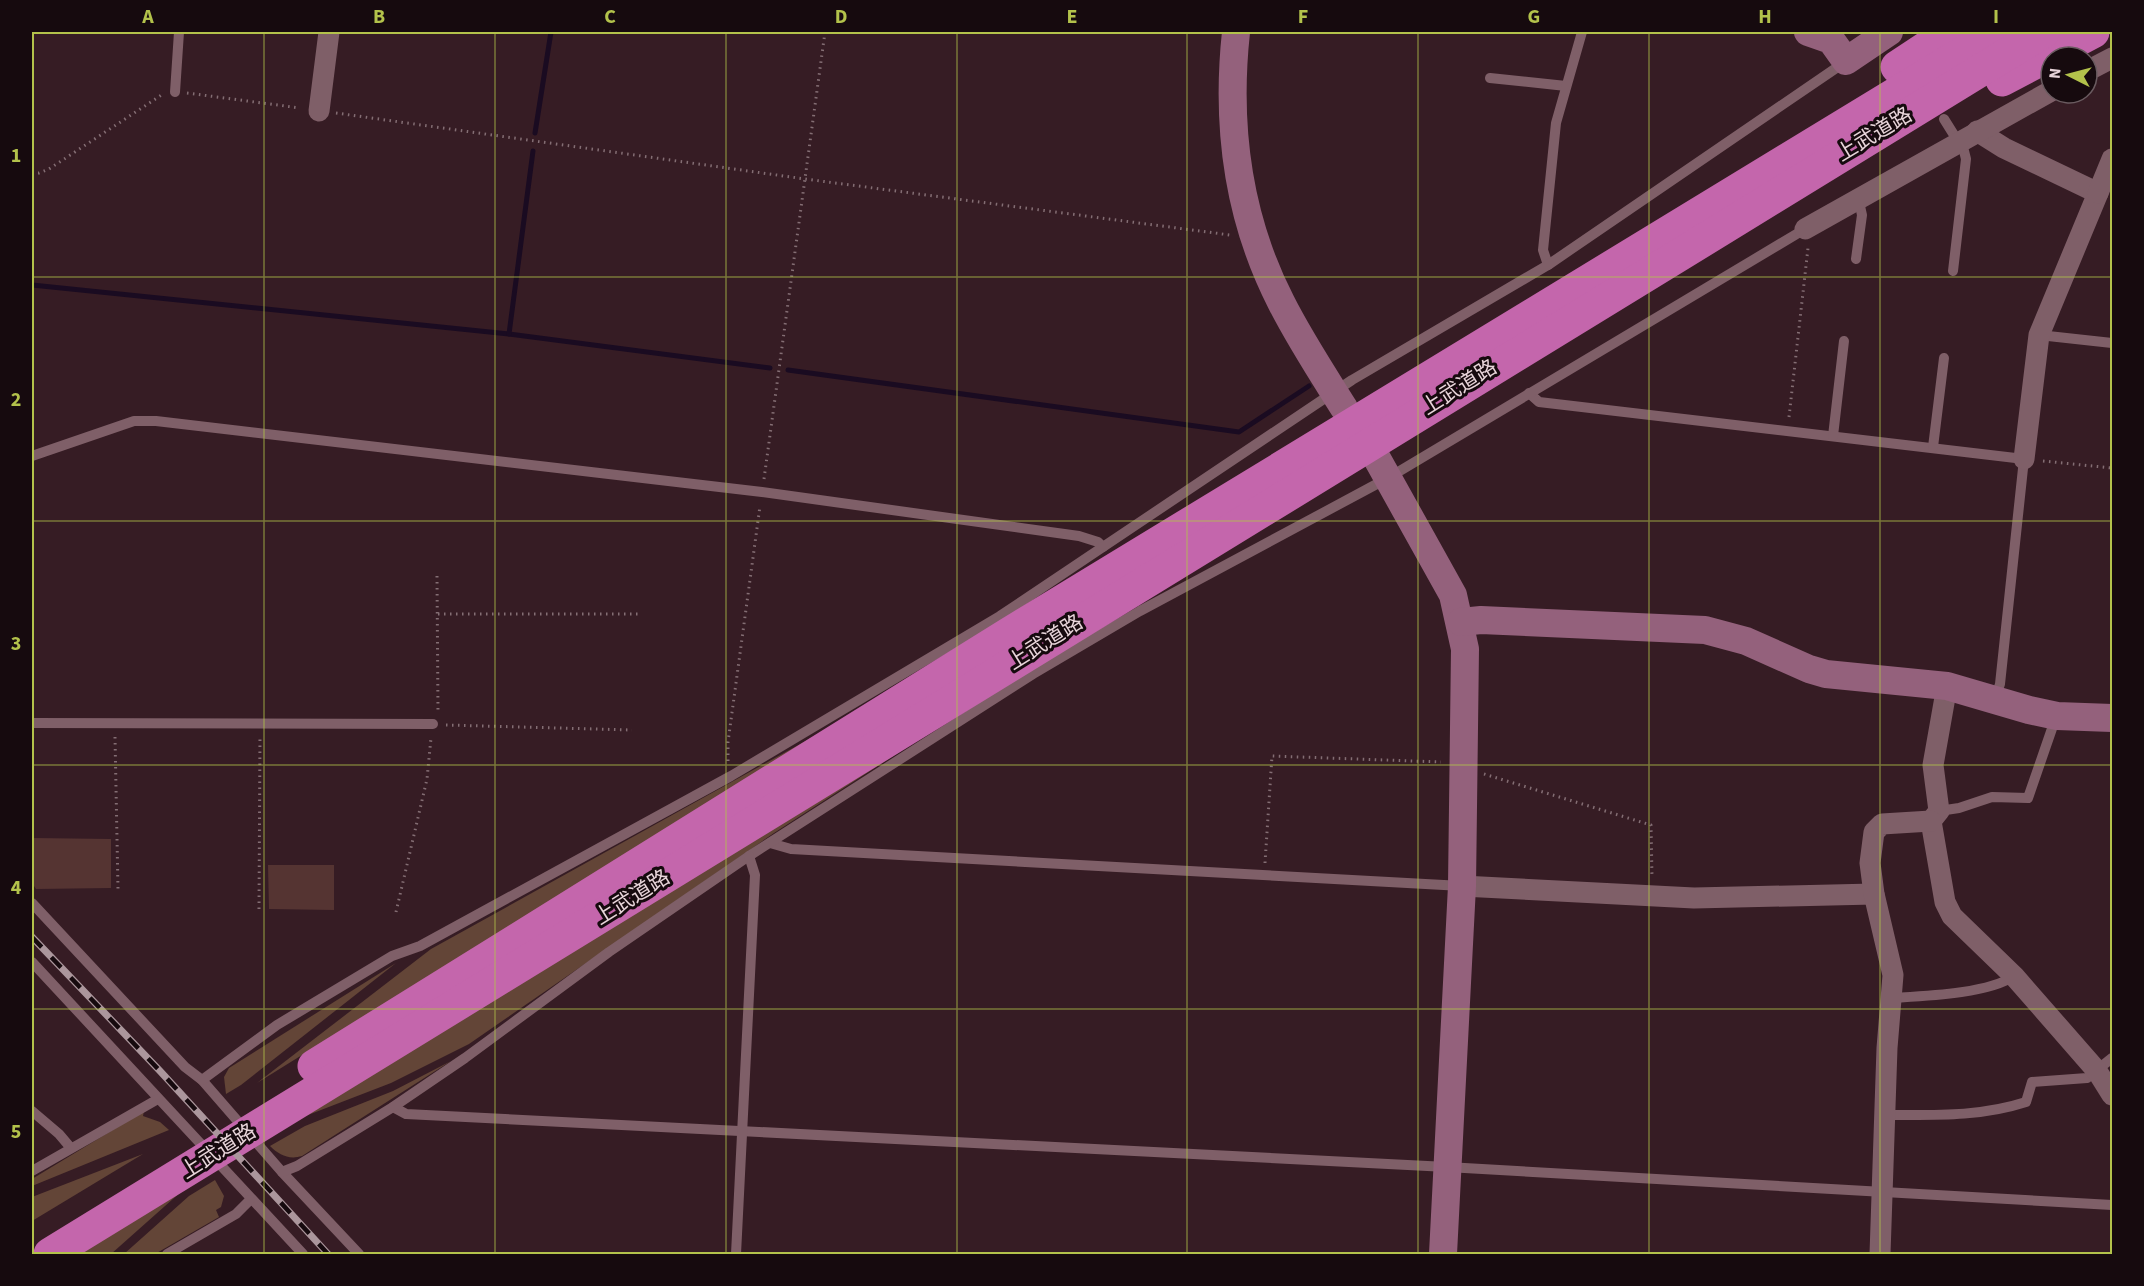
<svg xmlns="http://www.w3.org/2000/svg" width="2144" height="1286" font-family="'Source Sans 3','Noto Sans JP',sans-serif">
<rect width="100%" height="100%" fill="#361c24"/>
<g fill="#634537">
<polygon points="820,733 257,1083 431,949"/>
<polygon points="918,740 774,833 469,1044 391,1083 295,1120"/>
<polygon points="396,963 241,1085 226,1094 224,1077 229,1068"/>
<path d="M451 1061 302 1156C289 1160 279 1155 270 1146L305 1126 393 1091Z"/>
<polygon points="144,1111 143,1116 160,1122 169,1130 32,1186 32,1179"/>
<polygon points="143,1154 32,1221 32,1197"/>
<polygon points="215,1180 224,1196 221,1207 216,1210 219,1217 155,1254 124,1254 189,1196"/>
<polygon points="183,1190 111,1254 77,1254"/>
</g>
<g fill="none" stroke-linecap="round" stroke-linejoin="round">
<g stroke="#1a0b21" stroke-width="5">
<polyline points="535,133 551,32"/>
<polyline points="32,285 509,334 770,368"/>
<polyline points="509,334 533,151"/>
<polyline points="788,370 1239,432 1309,386"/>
</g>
</g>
<g fill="#553432">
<polygon points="32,838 111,839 111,888 36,889 32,883"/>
<polygon points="268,865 334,865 334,910 269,909"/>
</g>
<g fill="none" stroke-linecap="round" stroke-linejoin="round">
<g stroke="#846e74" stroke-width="3" stroke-dasharray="1.5 4.5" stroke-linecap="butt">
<polyline points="187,93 300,108"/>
<polyline points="336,113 805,179 1230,235"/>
<polyline points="32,173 39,173 49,169 163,94"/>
<polyline points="1789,417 1808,248"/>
<polyline points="2043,461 2112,468"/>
<polyline points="764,479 825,32"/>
<polyline points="437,576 438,712"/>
<polyline points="438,614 642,614"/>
<polyline points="446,725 632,730"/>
<polyline points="115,737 118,889"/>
<polyline points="728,761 728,742 760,506"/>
<polyline points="1484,774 1651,825 1652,877"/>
<polyline points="1265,863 1272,756 1441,762"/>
<polyline points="259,909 260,735"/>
<polyline points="396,912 427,779 431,738"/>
</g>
<g stroke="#7f5f68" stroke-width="10">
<polyline points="1490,78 1566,86"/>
<polyline points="175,92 179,32"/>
<polyline points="1944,119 1964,151 1966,159 1953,271"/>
<polyline points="1856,259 1862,215 1858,197"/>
<polyline points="1548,265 1543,250 1556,123 1582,32"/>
<polyline points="2039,335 2112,343"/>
<polyline points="1529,393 1539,402 2024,459 2000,684 1995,699"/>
<polyline points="1833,436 1844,341"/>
<polyline points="1933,447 1944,358"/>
<polyline points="32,456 134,421 156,421 762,492 1079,536 1098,542 1103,547"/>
<polyline points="32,723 433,724"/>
<polyline points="1939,811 1959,808 1992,797 2028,798 2056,717"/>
<polyline points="770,843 791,849 1462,886"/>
<polyline points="32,903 185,1067 202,1080 282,1172 359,1254"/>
<polyline points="32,962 303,1254"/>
<path d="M1891 998C1923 996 1988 994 2014 976"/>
<polyline points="202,1080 277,1025 392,956 420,946 731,776 1000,616 1352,380 1548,265 1845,62"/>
<polyline points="393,1107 406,1114 1447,1167 2112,1205"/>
<polyline points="32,1111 59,1134 70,1147"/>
<path d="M1886 1115C1934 1115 1980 1117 2026 1102L2032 1082 2087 1078 2112 1058"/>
<polyline points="32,1171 158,1099"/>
<polyline points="282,1172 297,1166 393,1107 465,1058 609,952 749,856 1033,674 1140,611 1388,478 1805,229"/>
<polyline points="167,1254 236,1214 250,1200"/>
<polyline points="736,1254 755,875 749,856"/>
</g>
<g stroke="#7f5f68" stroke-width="21">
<polyline points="2087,71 2112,58"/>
<polyline points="319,111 329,32"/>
<polyline points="1977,131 2004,148 2098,193 2039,335 2024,459"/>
<polyline points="2098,193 2112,159"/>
<polyline points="1805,229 2051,91"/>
<polyline points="1947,686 1933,765 1939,811 1931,821 1945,902 1952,916 2014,976 2097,1071 2112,1095"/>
<polyline points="1462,886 1694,898 1874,894"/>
<polyline points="1880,1254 1887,1048 1893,975 1874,894 1870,863 1874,832 1882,824 1931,821"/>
</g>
<g stroke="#94617c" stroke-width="28">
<path d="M1236 32C1226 125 1238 218 1281 302 1299 338 1322 373 1344 408"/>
<polyline points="1808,32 1831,40 1846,61 1889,32"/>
<polyline points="1375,455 1453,595 1465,649 1462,886 1443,1254"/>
<polyline points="1461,622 1481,620 1705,630 1746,641 1809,669 1826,674 1947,686 2029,710 2057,716 2112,718"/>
</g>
<g stroke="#c466ac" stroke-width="33">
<polyline points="1897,67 1950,32"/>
<polyline points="2002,80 2093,32"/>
<polyline points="314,1066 1010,633 1997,32"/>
<polyline points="50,1254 2043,32"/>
</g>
<defs>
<polyline id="rail" points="32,937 160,1071 328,1254"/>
</defs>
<use href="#rail" stroke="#ab969c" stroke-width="7"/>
<use href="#rail" stroke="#160a0e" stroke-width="4.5" stroke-dasharray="14" stroke-linecap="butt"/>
</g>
<path fill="none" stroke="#b3c24b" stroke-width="1.5" stroke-opacity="0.55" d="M264 32V1254M495 32V1254M726 32V1254M957 32V1254M1187 32V1254M1418 32V1254M1649 32V1254M1880 32V1254M32 277H2112M32 521H2112M32 765H2112M32 1009H2112"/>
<g text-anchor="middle" stroke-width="6" stroke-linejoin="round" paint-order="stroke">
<g font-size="21" fill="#e8d5da" stroke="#160a0e">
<text transform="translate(1874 134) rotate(-31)" y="7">上武道路</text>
<text transform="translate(1459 387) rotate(-32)" y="7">上武道路</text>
<text transform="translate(1045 642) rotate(-32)" y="7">上武道路</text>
<text transform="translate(632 897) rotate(-32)" y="7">上武道路</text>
<text transform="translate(218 1151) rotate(-32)" y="7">上武道路</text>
</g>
</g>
<rect width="2144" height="1286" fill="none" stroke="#160a0e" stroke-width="66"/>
<g transform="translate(2069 75) rotate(276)"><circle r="28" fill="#160a0e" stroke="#6a5b60" stroke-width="1.5"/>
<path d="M0-4.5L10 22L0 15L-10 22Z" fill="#b3c24b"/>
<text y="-9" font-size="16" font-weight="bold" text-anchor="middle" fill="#e8d5da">N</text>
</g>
<rect x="33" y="33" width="2078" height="1220" fill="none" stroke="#b3c24b" stroke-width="2"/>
<g font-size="20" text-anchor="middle" font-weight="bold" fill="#b3c24b">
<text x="148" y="23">A</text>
<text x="379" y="23">B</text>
<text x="610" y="23">C</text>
<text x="841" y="23">D</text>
<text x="1072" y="23">E</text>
<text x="1303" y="23">F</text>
<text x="1534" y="23">G</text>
<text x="1765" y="23">H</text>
<text x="1996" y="23">I</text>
<text x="16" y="162">1</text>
<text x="16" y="406">2</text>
<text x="16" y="650">3</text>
<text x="16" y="894">4</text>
<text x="16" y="1138">5</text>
</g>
</svg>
